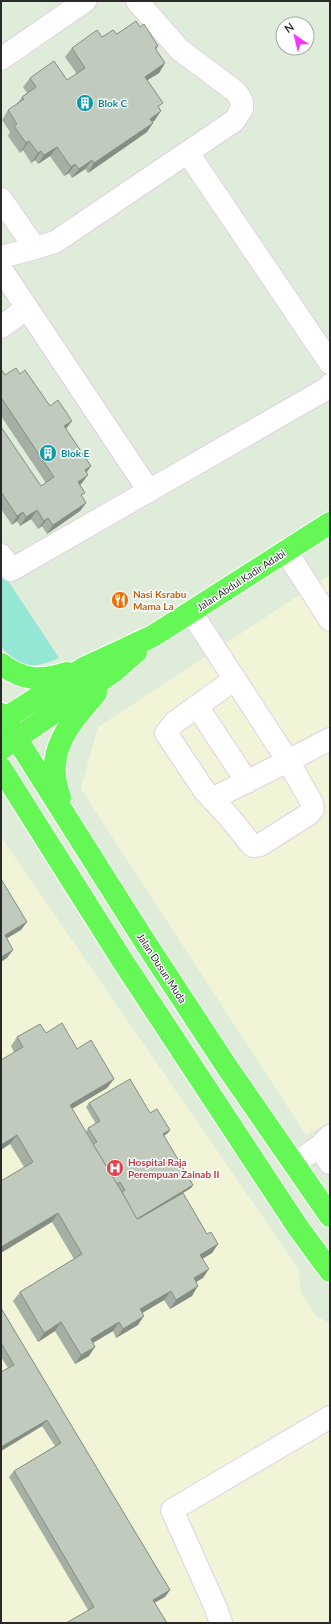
<svg xmlns="http://www.w3.org/2000/svg" width="331" height="1624" font-family="Lato,sans-serif">
<rect width="100%" height="100%" fill="#dfecda"/>
<g fill="#f1f4d7">
<polygon points="330,575 330,1121 306,1135 81,789 98,727"/>
<polygon points="1,837 298,1268 301,1293 316,1316 330,1323 330,1623 1,1623"/>
</g>
<path fill="#94e6d5" d="M1 570 59 658C34 669 19 669 1 646Z"/>
<g fill="none" stroke-linecap="round" stroke-linejoin="round">
<defs>
<g id="minor">
<polyline points="1,59 85,1"/>
<polyline points="188,153 330,363"/>
<polyline points="1,199 35,248 55,242 234,121 242,109 242,102 239,96 235,91 180,50 137,1"/>
<polyline points="1,257 35,248"/>
<polyline points="1,269 149,491"/>
<polyline points="1,327 27,308"/>
<polyline points="286,551 330,620"/>
<polyline points="1,555 11,570 326,389 330,385"/>
<polyline points="191,612 288,761 330,739"/>
<polyline points="197,706 247,782"/>
<polyline points="212,799 288,761 312,803 313,809 309,814 260,845 253,846 249,842 230,818 204,790 166,733 175,722 235,679"/>
<polyline points="319,1147 330,1163"/>
<polyline points="294,1164 319,1147 330,1136"/>
<polyline points="221,1623 215,1606 172,1510 330,1417"/>
</g>
<g id="major">
<path d="M1 664C23 681 41 681 67 673"/>
<polyline points="1,714 147,945 227,1067 330,1216"/>
<polyline points="1,721 84,668 153,636 330,523"/>
<polyline points="1,749 113,672 136,652"/>
<polyline points="1,768 122,960 297,1226 330,1271"/>
<path d="M60 797C43 753 69 724 96 693"/>
</g>
</defs>
<use href="#minor" stroke="#e2cfe3" stroke-width="24"/>
<use href="#major" stroke="#fff" stroke-width="24"/>
<use href="#minor" stroke="#fff" stroke-width="22"/>
<use href="#major" stroke="#64f755" stroke-width="22"/>
</g>
<g fill="#a5afa3">
<polygon points="140,27 158,46 156,50 165,63 159,73 147,80 159,108 155,120 153,122 153,123 147,132 88,173 85,169 72,178 69,173 64,176 50,156 38,164 35,160 31,163 23,150 20,153 8,136 10,132 2,120 8,110 17,104 22,97 27,93 23,87 30,78 67,80 77,74 65,57 72,48 102,37 117,34"/>
<polygon points="1,369 5,375 20,374 66,429 91,466 87,472 82,483 80,485 82,497 86,503 80,511 47,534 42,526 38,529 31,519 20,526 17,521 12,525 1,509 1,427 41,486 46,483 1,416"/>
<polygon points="46,1033 77,1049 114,1079 107,1088 72,1109 93,1144 86,1132 88,1128 96,1124 86,1107 89,1103 150,1113 168,1133 164,1136 193,1185 191,1188 183,1193 207,1234 218,1244 212,1253 203,1258 203,1278 196,1282 192,1296 170,1309 164,1300 142,1313 138,1325 116,1338 113,1331 93,1343 89,1356 75,1364 55,1331 38,1342 13,1301 20,1292 74,1259 52,1222 24,1167 10,1144 14,1052 11,1046 17,1037"/>
<polygon points="1,1308 170,1590 165,1597 88,1610 9,1477 14,1471 55,1446 42,1426 1,1451 1,1372 8,1368 1,1357"/>
</g>
<g fill="#868e84">
<polygon points="165,63 159,73 138,86 145,77"/>
<polygon points="161,111 155,120 144,128 150,119"/>
<polygon points="153,123 147,132 88,173 94,163"/>
<polygon points="29,141 23,150 20,153 26,143"/>
<polygon points="57,147 50,156 38,164 44,155"/>
<polygon points="41,151 35,160 31,163 38,153"/>
<polygon points="92,160 85,169 72,178 79,169"/>
<polygon points="75,164 69,173 64,176 71,167"/>
<polygon points="72,421 66,429 64,426"/>
<polygon points="91,466 85,474 85,470"/>
<polygon points="88,475 82,483 72,491 78,482"/>
<polygon points="86,503 80,511 47,534 53,525"/>
<polygon points="37,510 31,519 20,526 26,517"/>
<polygon points="23,512 17,521 12,525 17,516"/>
<polygon points="48,518 42,526 38,529 44,521"/>
<polygon points="27,922 21,930 1,942 5,935"/>
<polygon points="13,950 7,958 1,962 1,957"/>
<polygon points="114,1079 107,1088 63,1114 70,1105"/>
<polygon points="170,1130 168,1133 160,1138 163,1134"/>
<polygon points="17,1135 10,1144 1,1150 1,1145"/>
<polygon points="193,1185 191,1188 129,1225 132,1222"/>
<polygon points="58,1213 52,1222 1,1253 1,1247"/>
<polygon points="218,1244 212,1253 194,1264 200,1255"/>
<polygon points="209,1269 203,1278 187,1287 194,1278"/>
<polygon points="198,1286 192,1296 170,1309 176,1300"/>
<polygon points="171,1291 164,1300 134,1318 140,1309"/>
<polygon points="144,1316 138,1325 116,1338 123,1329"/>
<polygon points="61,1322 55,1331 38,1342 44,1333"/>
<polygon points="119,1322 113,1331 84,1348 91,1339"/>
<polygon points="95,1347 89,1356 75,1364 81,1355"/>
<polygon points="47,1420 42,1426 1,1451 1,1447"/>
<polygon points="170,1590 165,1597 149,1606 153,1600"/>
</g>
<g fill="#c0cbbd" stroke="#868e84">
<polygon points="136,21 140,27 144,24 158,46 155,48 165,63 145,77 163,103 158,106 161,111 150,119 153,123 94,163 92,160 79,169 75,164 71,167 57,147 44,155 41,151 38,153 29,141 26,143 14,126 17,124 8,110 24,99 22,97 36,87 30,78 54,61 67,80 85,68 72,48 97,30 102,37 113,30 117,34"/>
<polygon points="16,368 20,374 25,370 50,406 58,400 72,421 64,426 91,466 85,470 88,475 78,482 85,493 81,495 86,503 53,525 48,518 44,521 37,510 26,517 23,512 17,516 1,492 1,427 41,486 54,477 2,399 1,400 1,369 5,375"/>
<polygon points="1,879 27,922 5,935 13,950 1,957"/>
<polygon points="62,1023 77,1049 91,1040 114,1079 70,1105 138,1219 183,1193 207,1234 211,1232 218,1244 200,1255 209,1269 194,1278 198,1286 176,1300 171,1291 140,1309 144,1316 123,1329 119,1322 91,1339 95,1347 81,1355 61,1322 44,1333 20,1292 82,1254 58,1213 1,1247 1,1181 33,1162 17,1135 1,1145 1,1060 23,1047 17,1037 40,1024 46,1033"/>
<polygon points="130,1079 150,1113 157,1109 170,1130 163,1134 193,1185 137,1219 122,1192 125,1190 120,1182 117,1184 93,1144 97,1142 88,1128 100,1121 89,1103"/>
<polygon points="1,1308 170,1590 153,1600 167,1623 66,1623 94,1607 14,1471 61,1443 47,1420 1,1447 1,1372 14,1365 1,1343"/>
</g>
<defs>
<symbol id="building-disc" viewBox="-11 -11 22 22"><circle r="9.5" fill="#0f9aa8" stroke="#fff"/><path d="M-4-6H4V6H1V3H-1V6H-4ZM-2.5-4.3h1.7v1.8h-1.7ZM.8-4.3h1.7v1.8H.8ZM-2.5-1h1.7V.8h-1.7ZM.8-1h1.7V.8H.8Z" fill="#fff"/></symbol>
<symbol id="restaurant-disc" viewBox="-11 -11 22 22"><circle r="9.5" fill="#e8710a" stroke="#fff"/><path d="M-5-6h1v4h1v-4h1v4h1v-4h1v5L-1.5 .5V6h-2V.5L-5-1ZM5-6V6H3V1.5H1.5Q1.5-4 5-6Z" fill="#fff"/></symbol>
<symbol id="hospital-disc" viewBox="-11 -11 22 22"><circle r="9.5" fill="#e0444e" stroke="#fff"/><path d="M-5-5h3v3.5h4V-5h3V5h-3V1.5h-4V5h-3Z" fill="#fff"/></symbol>
</defs>
<g fill-rule="evenodd">
<use href="#building-disc" x="75" y="93" width="20" height="20"/>
<use href="#building-disc" x="38" y="443" width="20" height="20"/>
<use href="#restaurant-disc" x="110" y="590" width="20" height="20"/>
<use href="#hospital-disc" x="105" y="1158" width="20" height="20"/>
</g>
<g text-anchor="middle" stroke-width="3" stroke-linejoin="round" paint-order="stroke">
<g font-size="10" font-weight="bold" fill="#0d838f" stroke="#fff" text-anchor="start">
<text x="98" y="107">Blok C</text>
<text x="61" y="457">Blok E</text>
</g>
<g font-size="10" fill="#292929" stroke="#fff">
<text transform="translate(241 580) rotate(-33)" y="4">Jalan Abdul Kadir Adabi</text>
<text transform="translate(162 968) rotate(57)" y="4">Jalan Dusun Muda</text>
</g>
<g font-size="10" font-weight="bold" fill="#c56008" stroke="#fff" text-anchor="start">
<text x="133" y="598">Nasi Ksrabu<tspan x="133" dy="12">Mama La</tspan></text>
</g>
<g font-size="10" font-weight="bold" fill="#be3a42" stroke="#fff" text-anchor="start">
<text x="128" y="1166">Hospital Raja<tspan x="128" dy="12">Perempuan Zainab II</tspan></text>
</g>
</g>
<rect width="331" height="1624" fill="none" stroke="#292929" stroke-width="4"/>
<g transform="translate(295 36) rotate(325)"><circle r="19" fill="#ffffff" stroke="#a9a9a9"/>
<path d="M0-3L7 15L0 10L-7 15Z" fill="#f535ff"/>
<text y="-6" font-size="11" font-weight="bold" text-anchor="middle" fill="#292929">N</text>
</g>
</svg>
